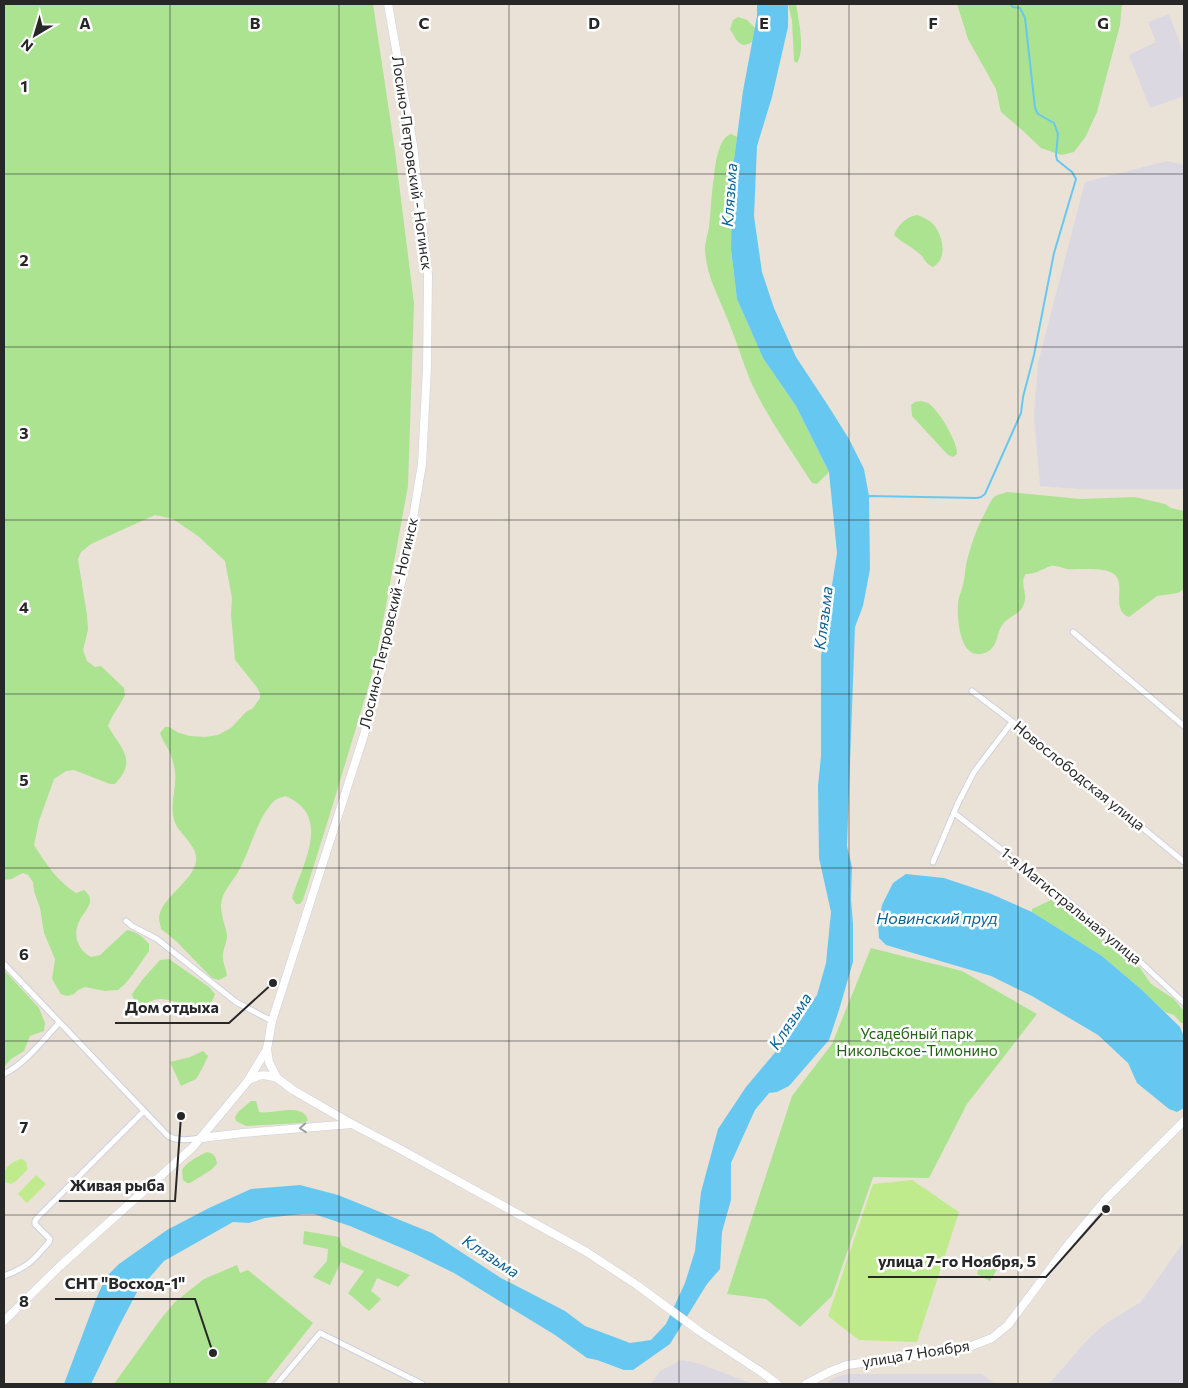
<svg xmlns="http://www.w3.org/2000/svg" width="1188" height="1388" font-family="Commissioner,sans-serif">
<rect width="100%" height="100%" fill="#eae2d7"/>
<g fill="#dbd8e2">
<polygon points="1169,14 1184,54 1184,96 1150,108 1129,55 1156,42 1148,22"/>
<polygon points="1167,161 1184,165 1184,489 1079,489 1040,486 1034,417 1038,363 1085,182"/>
<polygon points="1184,1242 1184,1384 1049,1384 1090,1337 1108,1322 1141,1302"/>
<polygon points="682,1360 698,1363 752,1384 651,1384 660,1371"/>
<polygon points="847,1374 982,1374 995,1384 826,1384 834,1378"/>
</g>
<g fill="#abe391">
<path d="M4 4H373L395 151 414 303 408 486 375 665 330 814 303 900 300 904H296L292 898C302 865 333 815 285 796 280 798 275 799 272 803 255 823 251 850 238 872 232 883 222 891 221 905 221 916 225 924 227 935 227 942 224 947 223 954 222 962 226 968 227 976L219 980 212 978 176 941 161 929C161 926 159 922 159 918 161 897 194 881 196 861 198 847 182 836 176 825 168 807 177 790 175 772 174 764 171 754 167 747 164 742 162 739 160 733L165 727H169L179 733 190 736 205 737 218 735 231 728 246 712 253 708 260 698V693L256 686 235 660 231 614 232 598 225 561 198 536 173 519 155 515 91 544 81 552 78 559 87 615 88 630 83 650 87 661 95 667 101 666 124 688 125 695C120 706 112 714 108 726 121 749 138 760 115 784H110L74 770 66 771 54 779 39 821 34 845C46 864 57 881 76 893L84 890C99 902 82 912 78 924 73 938 79 950 91 957L100 955 127 930C137 932 142 936 149 944V951L133 974 125 984 118 990 105 991 85 987 78 990 74 994 67 996 61 994 52 979 55 959 44 933 40 908 34 891 33 882 28 875 23 873 11 879 4 880Z"/>
<path d="M788 4H796C798 18 806 50 797 63L794 61 792 20Z"/>
<polygon points="957,4 1122,4 1120,25 1097,112 1086,136 1074,152 1061,155 1041,148 1021,129 1001,112 996,89 968,39"/>
<path d="M738 17 747 20 755 28 753 41C740 51 736 39 730 29L733 20Z"/>
<path d="M731 134 737 137 732 175 731 249 737 299 763 358 796 406 829 472 817 484 812 483C791 450 767 417 751 382 742 361 736 339 727 318 718 295 706 275 705 249 705 242 708 234 709 227 711 211 711 194 714 178 715 166 718 138 731 134Z"/>
<path d="M917 215C923 217 930 220 934 225 943 236 948 259 933 267 926 264 925 260 921 255 913 247 902 243 894 235 898 225 906 217 917 215Z"/>
<path d="M921 401C923 402 926 402 928 403 938 409 958 442 957 454L953 457 948 455 912 416 911 405 915 402Z"/>
<path d="M1007 492 1080 499 1135 497 1165 504 1171 508 1184 511V589L1178 593 1157 596 1129 617C1111 610 1125 587 1116 576 1108 566 1079 570 1067 569 1062 568 1056 565 1051 566 1047 567 1042 570 1037 572 1034 573 1030 574 1026 574 1019 583 1028 593 1024 604 1021 614 1009 616 1003 624 997 631 998 642 992 648 989 652 983 654 978 654 959 654 957 617 958 602 959 595 963 588 964 580 965 575 965 570 966 565 970 547 977 527 986 511 988 507 990 502 993 498 997 494 1002 494 1007 492Z"/>
<polygon points="1051,900 1055,901 1065,907 1140,968 1151,984 1174,999 1183,1010 1184,1012 1184,1023 1181,1023 1174,1015 1165,1012 1142,990 1102,956 1032,912 1032,909"/>
<polygon points="871,948 962,971 1037,1014 967,1104 929,1178 873,1177 832,1296 800,1327 766,1299 727,1294 792,1096 832,1044"/>
<path d="M169 959 209 987 215 994C207 1022 179 999 161 999 153 998 146 1006 139 1003 134 1001 133 998 132 994L143 979 160 960Z"/>
<polygon points="4,970 39,1008 45,1023 44,1031 30,1036 24,1051 11,1059 4,1067"/>
<polygon points="203,1051 208,1056 203,1067 196,1079 181,1086 170,1062 190,1057"/>
<path d="M251 1101H256L259 1112C272 1115 304 1101 308 1121L301 1123 246 1126 236 1121 235 1117 238 1112Z"/>
<path d="M207 1152C214 1154 216 1156 217 1164L211 1170 190 1183H187L183 1180 182 1170C188 1161 197 1157 207 1152Z"/>
<polygon points="304,1231 339,1237 342,1246 410,1275 398,1287 377,1278 371,1291 381,1299 369,1311 348,1293 364,1271 341,1262 330,1285 313,1277 327,1261 328,1249 303,1244"/>
<polygon points="982,1256 1000,1265 990,1281 977,1274"/>
<polygon points="237,1265 240,1273 248,1270 313,1323 265,1384 114,1384 160,1320 175,1302 204,1279"/>
</g>
<g fill="#c0eb8c">
<path d="M21 1159C26 1160 28 1164 27 1170L16 1181 11 1184 5 1182C4 1179 3 1176 4 1173 5 1167 15 1160 21 1159Z"/>
<polygon points="36,1175 46,1184 27,1203 18,1194"/>
<polygon points="912,1180 959,1212 917,1342 859,1340 828,1316 873,1184"/>
</g>
<g fill="#66c8f0">
<polygon points="757,4 788,4 788,27 772,97 757,146 754,216 762,272 774,308 796,357 829,407 849,439 864,469 869,496 870,569 863,606 855,627 847,846 852,867 851,899 853,924 853,962 839,1010 829,1040 789,1086 777,1092 769,1093 755,1110 731,1163 731,1200 722,1232 720,1269 707,1284 670,1344 633,1370 624,1370 597,1360 587,1358 555,1335 454,1273 411,1252 350,1226 314,1214 302,1214 265,1218 249,1223 233,1222 164,1261 137,1292 118,1328 91,1384 64,1384 96,1299 106,1277 119,1264 167,1230 209,1208 251,1189 300,1185 338,1195 432,1233 501,1278 565,1311 585,1326 630,1343 651,1340 666,1324 685,1283 695,1251 701,1192 718,1129 746,1087 783,1043 817,995 826,963 831,912 819,858 818,786 821,756 821,656 837,553 829,472 796,406 763,358 737,299 731,249 732,175 743,91 757,16"/>
<polygon points="906,874 944,878 989,893 1032,912 1102,956 1142,990 1180,1027 1184,1037 1184,1108 1177,1112 1169,1109 1137,1083 1128,1063 1098,1035 1032,996 991,976 886,945 879,938 878,924 882,905 893,883"/>
</g>
<g fill="none" stroke-linecap="round" stroke-linejoin="round">
<polyline stroke="#66c8f0" stroke-width="2" points="867,498 869,496 977,498 981,497 985,494 1021,413 1023,397 1034,355 1054,253 1076,179 1072,172 1057,160 1056,155 1058,134 1054,123 1038,114 1035,108 1025,18 1020,8 1013,7 1010,4"/>
<defs>
<g id="street">
<polyline points="1073,632 1184,726"/>
<polyline points="972,691 1034,738 1184,862"/>
<polyline points="954,813 1064,898 1132,954 1184,1003"/>
<polyline points="933,862 958,803 974,772 1012,722"/>
<polyline points="126,921 132,926 157,939 236,1002 272,1021"/>
<path d="M4 964 168 1136C178 1142 190 1139 201 1138"/>
<path d="M4 1074C26 1063 43 1040 59 1023"/>
<path d="M4 1276C28 1267 33 1261 49 1242L50 1239 35 1224V1221L38 1217 143 1112"/>
<polyline points="277,1384 320,1333 422,1384"/>
</g>
<g id="secondary">
<polyline points="388,4 413,145 428,275 427,368 422,464 406,561 380,674 364,735 272,1021 267,1049 269,1062 277,1078 293,1090 352,1124 398,1148 585,1251 637,1285 699,1331 764,1374 777,1384"/>
<path d="M249 1080C261 1074 264 1074 277 1078"/>
<polyline points="202,1138 243,1133 352,1124"/>
<polyline points="4,1321 60,1266 193,1147 247,1082 267,1049"/>
<polyline points="806,1384 829,1372 847,1365 928,1354 969,1347 992,1338 1008,1325 1071,1241 1107,1198 1184,1121"/>
</g>
</defs>
<use href="#street" stroke="#cdd0e1" stroke-width="7"/>
<use href="#secondary" stroke="#cdd0e1" stroke-width="9"/>
<use href="#street" stroke="#fff" stroke-width="5"/>
<use href="#secondary" stroke="#fff" stroke-width="8"/>
</g>
<defs><path id="oneway-chevron" d="M-2-3.5L2.5 0L-2 3.5" fill="none" stroke-width="1.6" stroke-linecap="round" stroke-linejoin="round" transform="scale(1.25)"/></defs>
<use stroke="#9e9e9e" href="#oneway-chevron" transform="translate(303 1128) rotate(175)"/>
<path fill="none" stroke="#272727" stroke-width="1" stroke-opacity="0.55" d="M170 4V1384M339 4V1384M509 4V1384M679 4V1384M849 4V1384M1018 4V1384M4 174H1184M4 347H1184M4 520H1184M4 694H1184M4 868H1184M4 1041H1184M4 1215H1184"/>
<g text-anchor="middle" stroke-width="5" stroke-linejoin="round" paint-order="stroke">
<g font-size="15" fill="#272727" stroke="#fff">
<text transform="translate(412 163) rotate(82)" y="5">Лосино-Петровский - Ногинск</text>
<text transform="translate(389 623) rotate(-77)" y="5">Лосино-Петровский - Ногинск</text>
<text transform="translate(1079 776) rotate(39)" y="5">Новослободская улица</text>
<text transform="translate(1071 906) rotate(39)" y="5">1-я Магистральная улица</text>
<text transform="translate(916 1354) rotate(-9)" y="5">улица 7 Ноября</text>
</g>
<g font-size="15" fill="#256317" stroke="#fff">
<text x="917" y="1039">Усадебный парк<tspan x="917" dy="17">Никольское-Тимонино</tspan></text>
</g>
<g font-size="16" font-style="italic" fill="#0b6396" stroke="#fff">
<text transform="translate(729 195) rotate(-86)" y="6">Клязьма</text>
<text transform="translate(823 618) rotate(-83)" y="6">Клязьма</text>
<text x="937" y="924">Новинский пруд</text>
<text transform="translate(790 1021) rotate(-57)" y="6">Клязьма</text>
<text transform="translate(491 1256) rotate(33)" y="6">Клязьма</text>
</g>
</g>
<g font-size="16" text-anchor="middle" font-weight="bold" fill="#272727" stroke="#fff" stroke-width="5" stroke-linejoin="round" paint-order="stroke">
<text x="85" y="29">A</text>
<text x="255" y="29">B</text>
<text x="424" y="29">C</text>
<text x="594" y="29">D</text>
<text x="764" y="29">E</text>
<text x="933" y="29">F</text>
<text x="1103" y="29">G</text>
<text x="24" y="92">1</text>
<text x="24" y="266">2</text>
<text x="24" y="439">3</text>
<text x="24" y="613">4</text>
<text x="24" y="786">5</text>
<text x="24" y="960">6</text>
<text x="24" y="1133">7</text>
<text x="24" y="1307">8</text>
</g>
<path fill="none" stroke="#272727" stroke-width="2" d="M273 983L229 1023H115M181 1116L175 1201H59M1106 1209L1046 1277H868M213 1353L195 1299H55"/>
<g fill="#272727" stroke="#fff" stroke-width="2">
<circle cx="273" cy="983" r="5"/>
<circle cx="181" cy="1116" r="5"/>
<circle cx="1106" cy="1209" r="5"/>
<circle cx="213" cy="1353" r="5"/>
</g>
<g font-size="16" text-anchor="middle" font-weight="bold" fill="#272727" stroke="#fff" stroke-width="5" stroke-linejoin="round" paint-order="stroke">
<text x="172" y="1013">Дом отдыха</text>
<text x="117" y="1191">Живая рыба</text>
<text x="957" y="1267">улица 7-го Ноября, 5</text>
<text x="125" y="1289">СНТ "Восход-1"</text>
</g>
<rect width="1188" height="1388" fill="none" stroke="#272727" stroke-width="10"/>
<g transform="translate(35 35) rotate(218)" stroke="#ffffff" stroke-width="4" paint-order="stroke">
<path d="M0-4L9 19L0 12L-9 19Z" fill="#272727"/>
<text y="-8" font-size="14" font-weight="bold" text-anchor="middle" fill="#272727">N</text>
</g>
</svg>
